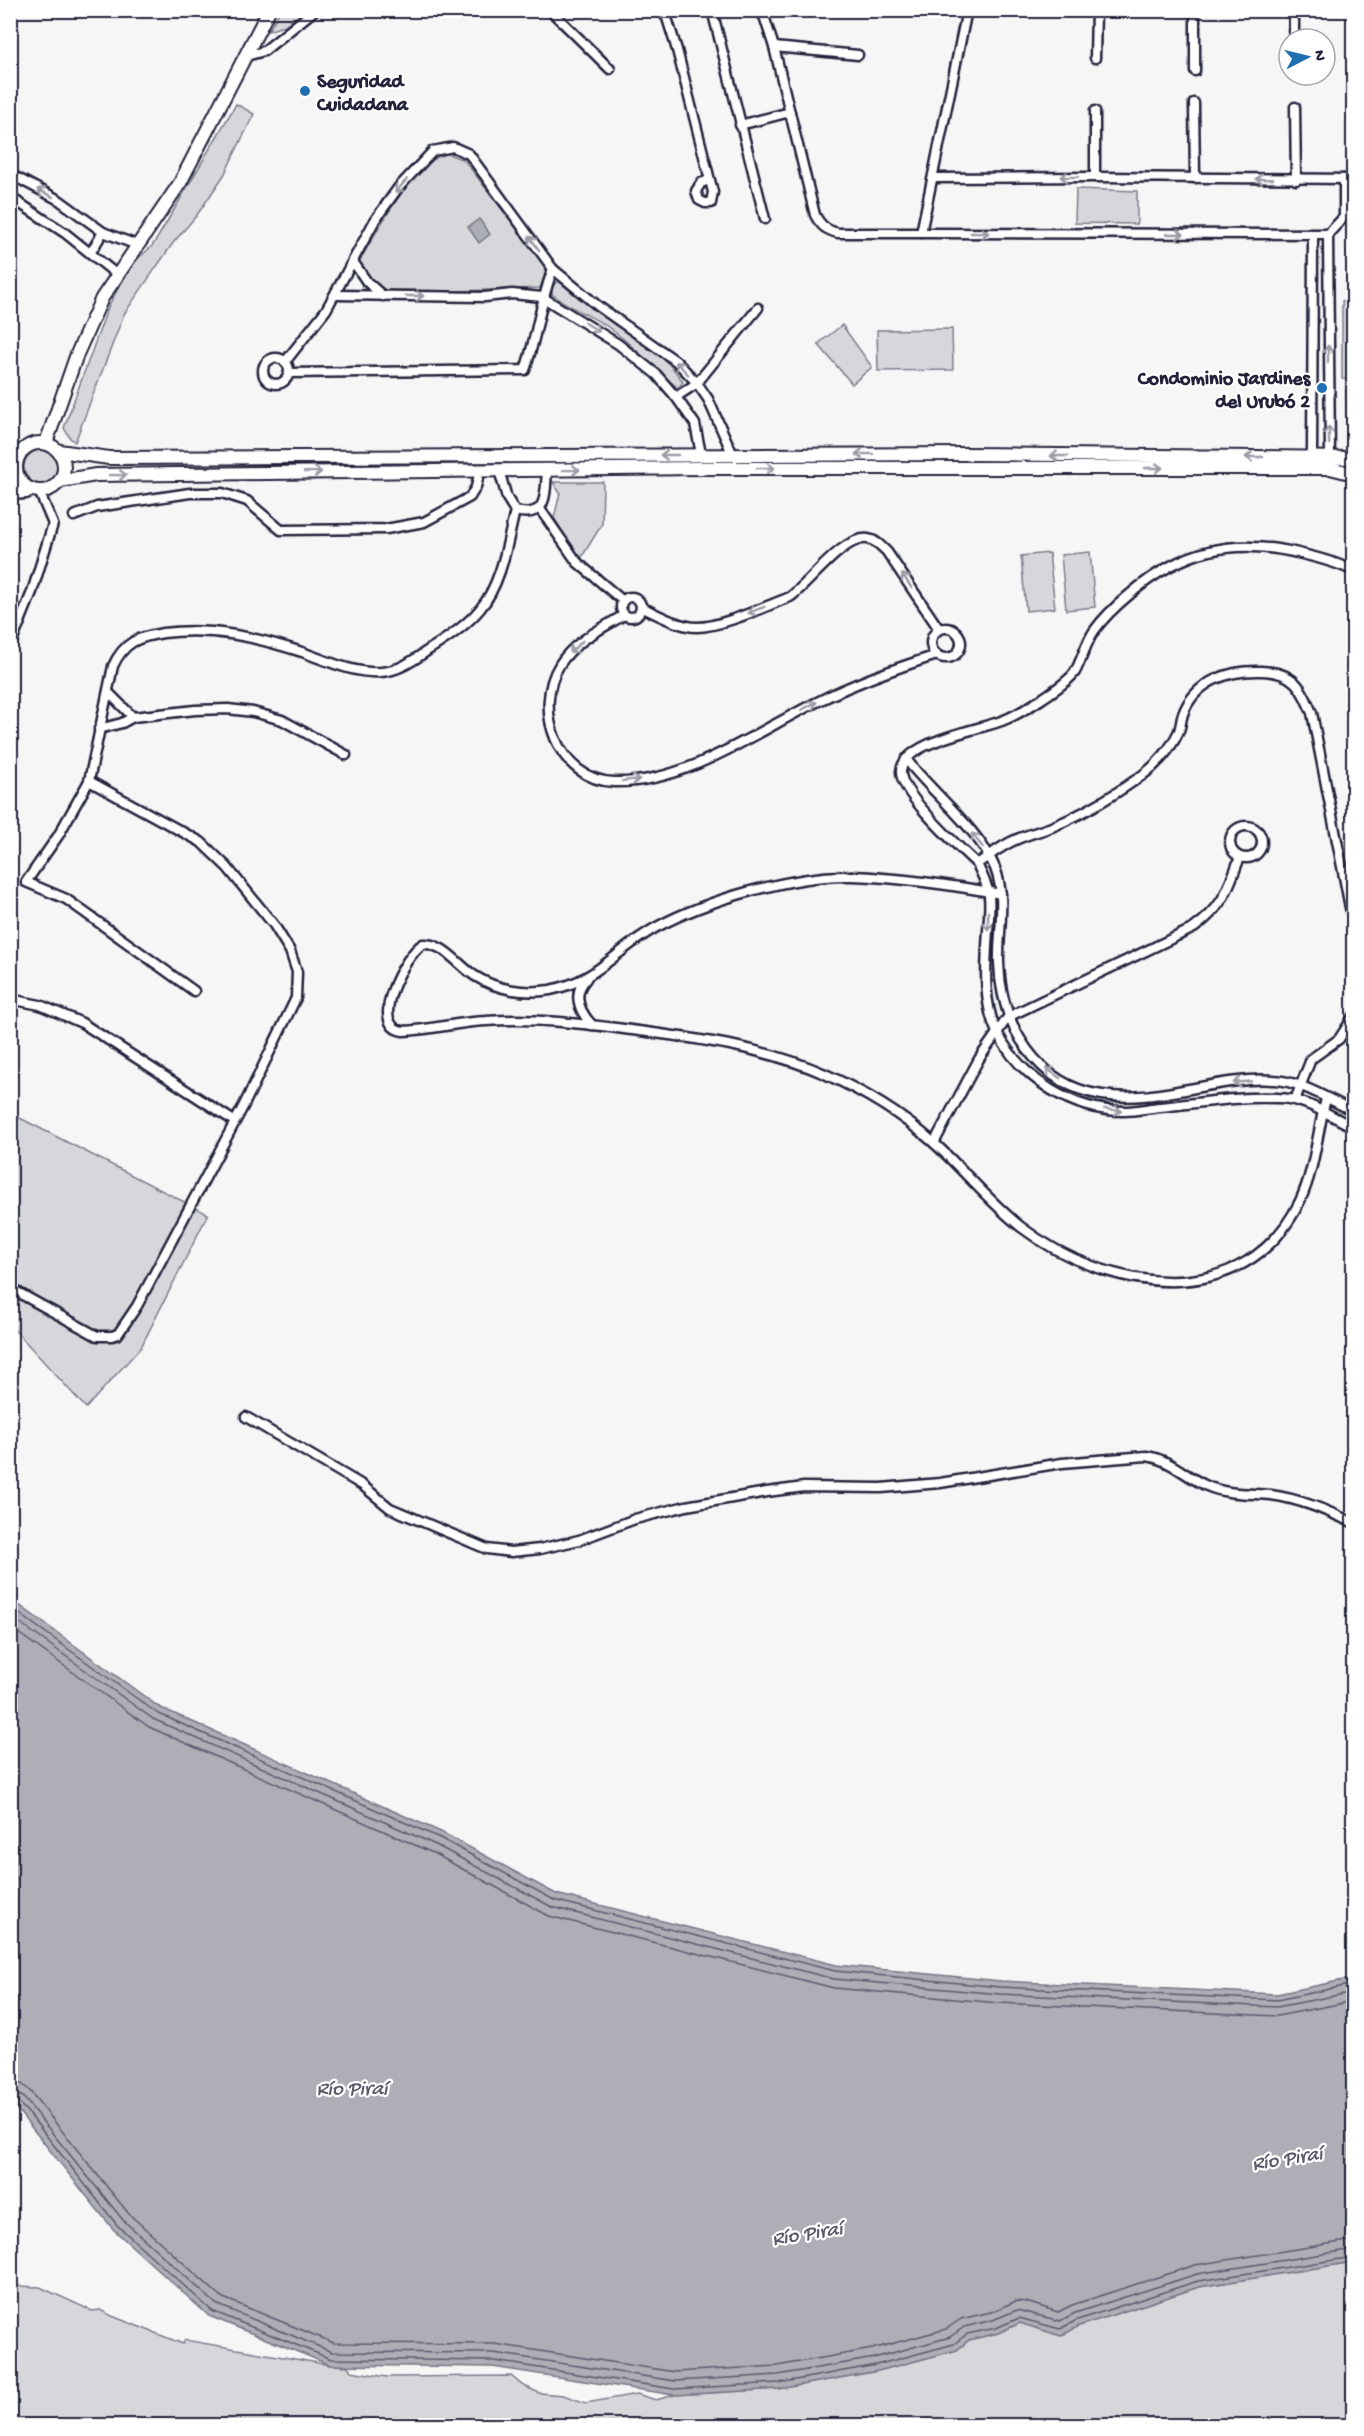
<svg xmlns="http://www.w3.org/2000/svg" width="1364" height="2436" font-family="'Gochi Hand',sans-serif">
<rect width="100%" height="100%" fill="#f6f6f7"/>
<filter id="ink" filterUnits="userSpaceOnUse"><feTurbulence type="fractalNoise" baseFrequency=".0167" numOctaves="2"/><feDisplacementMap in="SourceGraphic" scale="12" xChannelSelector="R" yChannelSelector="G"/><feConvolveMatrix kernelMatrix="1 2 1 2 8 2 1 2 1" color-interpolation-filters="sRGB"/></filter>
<g filter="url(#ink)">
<g fill="#d7d7db" stroke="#7c7c8b" stroke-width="1.5">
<polygon points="280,11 302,11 301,14 283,26 268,31"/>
<polygon points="236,104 254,114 224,175 197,215 173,243 124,314 75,442 70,438 64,428 108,307 132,264 152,246 158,237"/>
<path d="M448 154 464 160 544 264 545 275 540 288 461 291 384 290C373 284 361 275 359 262 374 236 417 156 448 154Z"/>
<polygon points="1076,189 1137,191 1137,224 1075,223"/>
<path d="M559 281C578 299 599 314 621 329 643 345 669 358 683 382L678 388C654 369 634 345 608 327 590 315 569 308 552 294V286Z"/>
<rect x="1342" y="301" width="11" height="78"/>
<polygon points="842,325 872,367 852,384 818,344"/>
<polygon points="952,329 953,370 878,371 877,330"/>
<polygon points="1346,390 1353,390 1353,437 1347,437"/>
<circle cx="41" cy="467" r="17"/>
<polygon points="553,482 603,482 602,524 580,560 554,518 560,493"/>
<polygon points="1090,552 1095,607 1066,610 1061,555"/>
<polygon points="1049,553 1055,608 1026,611 1021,556"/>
<polygon points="10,1113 208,1214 141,1347 86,1408 11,1326"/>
<polygon points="1353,2262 1353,2425 11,2425 10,2276 14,2278 17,2286 40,2287 92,2311 100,2310 112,2316 183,2344 185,2340 330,2365 348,2366 351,2371 387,2377 511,2376 522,2385 539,2393 563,2395 586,2403 637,2394 656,2400 674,2395 779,2389 877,2371 957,2350 969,2340 998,2333 1020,2323 1061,2336 1078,2326 1199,2287"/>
</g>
<g fill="#aeaeb7" stroke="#767685" stroke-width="1.5">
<polygon points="479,219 490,234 479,243 468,227"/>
<polygon points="11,1599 159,1707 443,1833 556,1894 836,1965 1001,1981 1277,1994 1353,1978 1353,2262 1199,2287 1079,2326 1061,2336 1020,2323 998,2333 969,2340 957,2350 878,2371 779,2389 674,2395 493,2367 330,2365 209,2316 113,2229 11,2102"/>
</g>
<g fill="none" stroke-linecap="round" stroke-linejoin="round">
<g stroke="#5a5a6d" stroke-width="1.5">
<polyline points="10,1607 157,1713 440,1838 554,1900 835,1971 1000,1987 1277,2000 1354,1984"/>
<polyline points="10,1616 153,1719 436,1845 552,1907 834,1979 1000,1994 1277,2007 1354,1992"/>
<polyline points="10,1627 149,1727 433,1853 549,1916 834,1988 999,2003 1277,2016 1354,2001"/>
<polyline points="10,2082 22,2084 29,2090 129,2214 221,2297 334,2343 495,2344 675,2372 777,2366 872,2349 946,2329 961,2319 991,2312 1016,2301 1026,2302 1058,2312 1072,2305 1195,2265 1354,2240"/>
<polyline points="10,2091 23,2097 123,2220 216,2304 332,2352 494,2353 675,2381 778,2375 874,2358 950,2337 964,2327 993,2320 1017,2310 1060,2321 1075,2313 1197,2274 1354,2249"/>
<polyline points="10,2099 17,2101 30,2115 117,2225 212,2311 331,2359 494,2361 674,2389 779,2383 876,2365 954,2344 967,2334 996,2328 1019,2318 1060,2329 1077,2320 1198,2281 1354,2257"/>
</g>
<defs>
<g id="minor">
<polyline points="550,10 610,69"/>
<polyline points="661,10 667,18 677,50 713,192 711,203 705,203 699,200 696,191 701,183 709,180"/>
<polyline points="712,10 765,219"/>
<path d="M757 10 764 16 774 47 815 215C821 226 826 230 838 233H921L967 10"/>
<polyline points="1294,10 1294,39"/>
<polyline points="774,47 858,55"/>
<polyline points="246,56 264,51 315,10"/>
<polyline points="1095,58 1096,10"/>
<polyline points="1195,71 1195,10"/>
<polyline points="1194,103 1195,178"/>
<polyline points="1295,107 1296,180"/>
<polyline points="740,125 790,112"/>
<polyline points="10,174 59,200 103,232 137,245"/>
<polyline points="1095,177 1095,111"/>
<polyline points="933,178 1095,177 1354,179"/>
<polyline points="10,197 65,233 116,274"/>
<polyline points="1344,217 1354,217"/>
<polyline points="921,233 1328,234 1344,217 1344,179"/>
<polyline points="1328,234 1330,457"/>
<polyline points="91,252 103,232"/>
<polyline points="354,263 367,282 383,296"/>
<polyline points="336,295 485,297 512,294 542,297 618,344 656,374 676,397 695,424 701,454"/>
<circle cx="276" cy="371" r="13"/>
<polyline points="285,362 326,310 375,220 398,188 433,151 453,147 469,154 553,269 598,306 676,361 697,383 708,399 733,455"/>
<path d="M289 373 525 370C537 336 540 302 553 269"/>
<polyline points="676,397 697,383 758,308"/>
<polyline points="1312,457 1313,236"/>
<path d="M499 470 507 498 515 511C548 519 545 495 547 470"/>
<polyline points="540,509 577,562 623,601"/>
<polyline points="74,516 97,507 190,493 222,493 247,501 281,530 386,529 424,522 470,497 476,487 480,470"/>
<path d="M1354 571C1338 563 1319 558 1302 554 1234 537 1182 549 1129 595 1117 605 1104 617 1094 631 1086 643 1082 659 1075 672 1068 682 1053 691 1043 698 1031 706 1017 715 1004 720 980 730 904 741 901 771 899 793 960 848 977 864 981 872 985 881 988 890 991 902 989 918 988 930 986 963 982 1004 998 1034 1022 1079 1072 1111 1124 1111 1136 1111 1148 1108 1160 1107 1199 1103 1239 1096 1278 1098 1305 1098 1330 1116 1354 1127"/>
<circle cx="631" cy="607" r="10"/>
<path d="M641 607C657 614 679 627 697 627 722 627 766 606 790 597 810 583 844 535 868 539 876 540 882 547 887 552L939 629"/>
<path d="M624 615C601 629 575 641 560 664 532 709 558 780 614 782 686 784 757 731 819 701 857 682 896 668 937 655"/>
<circle cx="946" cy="643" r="15"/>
<polyline points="10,647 32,592 53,524 39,491"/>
<polyline points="108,692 133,717"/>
<polyline points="99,729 122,723 133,717 195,710 228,709 253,712 282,720 346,755"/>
<path d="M906 759C932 793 979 829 995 868 1007 899 998 931 999 963 1001 1025 1036 1085 1102 1095 1159 1104 1216 1076 1274 1080 1301 1081 1329 1100 1354 1111"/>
<circle cx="1246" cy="842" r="16"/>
<path d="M977 864C989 856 1001 846 1015 840 1028 834 1042 831 1054 826 1083 814 1111 797 1137 779 1155 767 1170 751 1179 731 1181 726 1181 719 1183 714 1195 681 1229 670 1261 671 1294 672 1301 686 1312 713L1354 928"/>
<path d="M1001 894C952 885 901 878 852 876 795 874 704 901 655 928 615 950 598 981 550 990 525 994 497 990 475 976 459 966 443 942 423 944 405 954 367 1026 403 1031 431 1030 458 1022 486 1021 533 1018 578 1023 624 1029 693 1038 761 1046 825 1074 863 1091 901 1114 933 1142 963 1169 989 1202 1021 1227 1105 1291 1245 1316 1300 1201 1315 1169 1317 1133 1326 1099"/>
<path d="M586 979C572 994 579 1011 592 1025"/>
<path d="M194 991 66 899 26 882 58 836 89 781 113 666C124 642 138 637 163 633 212 627 256 637 302 652 327 661 355 674 381 672 400 671 415 659 430 649 448 638 467 625 480 609 502 583 507 543 515 511"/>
<polyline points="10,999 40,1005 82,1023 234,1121"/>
<polyline points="1295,1100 1311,1059 1339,1039 1354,1016"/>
<path d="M934 1143 979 1059 1008 1017 1194 928C1224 906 1227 891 1240 857"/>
<polyline points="10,1288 97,1336 112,1336 118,1334 137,1306 244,1105 296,998 297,972 290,951 274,925 227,867 201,842 89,781"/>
<path d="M246 1417 362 1485 390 1508 487 1549 511 1552 540 1549 579 1540 635 1519 686 1506 767 1492 804 1487 881 1488 940 1483 1062 1463 1146 1456C1170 1459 1186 1477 1207 1486 1228 1495 1250 1493 1271 1495 1301 1499 1327 1511 1354 1523"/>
</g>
<g id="tertiary">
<polyline points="10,465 17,463"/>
<polyline points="10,494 26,493 32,489"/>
</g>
<g id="secondary">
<circle cx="40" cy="467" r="24"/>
<polyline points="46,443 77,354 102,298 180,183 269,10"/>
<polyline points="59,451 109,458 966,454 1354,458"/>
<polyline points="60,481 96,475 700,468 1330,468 1354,474"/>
</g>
</defs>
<use href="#minor" stroke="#22223b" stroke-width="13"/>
<use href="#tertiary" stroke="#22223b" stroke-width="15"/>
<use href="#secondary" stroke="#22223b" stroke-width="16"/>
<use href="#minor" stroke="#fff" stroke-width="8"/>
<use href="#tertiary" stroke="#fff" stroke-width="10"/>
<use href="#secondary" stroke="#fff" stroke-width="12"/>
</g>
<defs><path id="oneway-shaft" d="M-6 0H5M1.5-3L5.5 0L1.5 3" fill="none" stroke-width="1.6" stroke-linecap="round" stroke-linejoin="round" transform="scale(1.5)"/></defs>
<g stroke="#9c9ca7">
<use href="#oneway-shaft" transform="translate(1069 177) rotate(179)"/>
<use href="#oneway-shaft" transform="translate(1264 179) rotate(-179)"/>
<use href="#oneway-shaft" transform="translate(401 186) rotate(131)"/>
<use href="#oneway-shaft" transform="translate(45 193) rotate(-153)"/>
<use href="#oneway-shaft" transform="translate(980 233)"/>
<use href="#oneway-shaft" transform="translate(1175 234)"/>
<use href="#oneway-shaft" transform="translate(534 243) rotate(-126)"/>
<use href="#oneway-shaft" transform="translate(415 296)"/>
<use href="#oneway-shaft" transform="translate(592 327) rotate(32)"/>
<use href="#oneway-shaft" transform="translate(1328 354) rotate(-90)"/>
<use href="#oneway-shaft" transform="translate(682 368) rotate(-134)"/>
<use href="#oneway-shaft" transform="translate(1329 435) rotate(-91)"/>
<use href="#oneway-shaft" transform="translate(864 454) rotate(180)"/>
<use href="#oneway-shaft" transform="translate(669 455) rotate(180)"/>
<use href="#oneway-shaft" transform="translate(1059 456) rotate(-180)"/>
<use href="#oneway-shaft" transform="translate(1254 457) rotate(-180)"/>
<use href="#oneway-shaft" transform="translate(766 468)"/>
<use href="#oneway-shaft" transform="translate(1154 468)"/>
<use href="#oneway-shaft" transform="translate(571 470) rotate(-1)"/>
<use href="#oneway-shaft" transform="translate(313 472) rotate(-1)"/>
<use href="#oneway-shaft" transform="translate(118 475) rotate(-1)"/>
<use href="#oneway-shaft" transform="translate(907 581) rotate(-124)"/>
<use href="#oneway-shaft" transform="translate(756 610) rotate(160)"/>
<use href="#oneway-shaft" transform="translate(576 647) rotate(137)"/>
<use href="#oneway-shaft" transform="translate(809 706) rotate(-28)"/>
<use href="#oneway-shaft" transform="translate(631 780) rotate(-7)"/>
<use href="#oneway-shaft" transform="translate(977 840) rotate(-129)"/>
<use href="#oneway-shaft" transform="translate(988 921) rotate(91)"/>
<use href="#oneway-shaft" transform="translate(1053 1073) rotate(-145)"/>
<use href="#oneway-shaft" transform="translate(1242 1082) rotate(175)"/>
<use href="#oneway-shaft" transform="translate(1113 1110) rotate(7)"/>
</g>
</g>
<g fill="#1f6fb2" stroke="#fff" stroke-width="2">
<circle cx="305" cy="91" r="6"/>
<circle cx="1322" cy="388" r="6"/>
</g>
<g text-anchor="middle" stroke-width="4.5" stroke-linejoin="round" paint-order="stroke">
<g font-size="20" font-weight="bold" fill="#22223b" stroke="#fff" text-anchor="start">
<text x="317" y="87">Seguridad<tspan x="317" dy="23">Cuidadana</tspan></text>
<text x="1310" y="384" text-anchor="end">Condominio Jardines<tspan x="1310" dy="23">del Urubó 2</tspan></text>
</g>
<g font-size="21" font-style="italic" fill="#5a5a6d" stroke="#fff">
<text x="352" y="2094">Río Piraí</text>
<text transform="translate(1287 2157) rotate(-9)" y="7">Río Piraí</text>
<text transform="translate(807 2232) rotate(-9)" y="7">Río Piraí</text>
</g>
</g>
<rect width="1364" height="2436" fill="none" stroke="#fff" stroke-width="36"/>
<rect x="18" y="18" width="1328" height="2400" fill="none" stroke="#22223b" stroke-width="2" filter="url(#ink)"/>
<g transform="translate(1307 57) rotate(83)"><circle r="28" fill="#ffffff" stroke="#a7a7b1" stroke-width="1.5"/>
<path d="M0-4.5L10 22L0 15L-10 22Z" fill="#1f6fb2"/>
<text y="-9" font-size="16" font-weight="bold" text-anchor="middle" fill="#22223b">N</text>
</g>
</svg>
